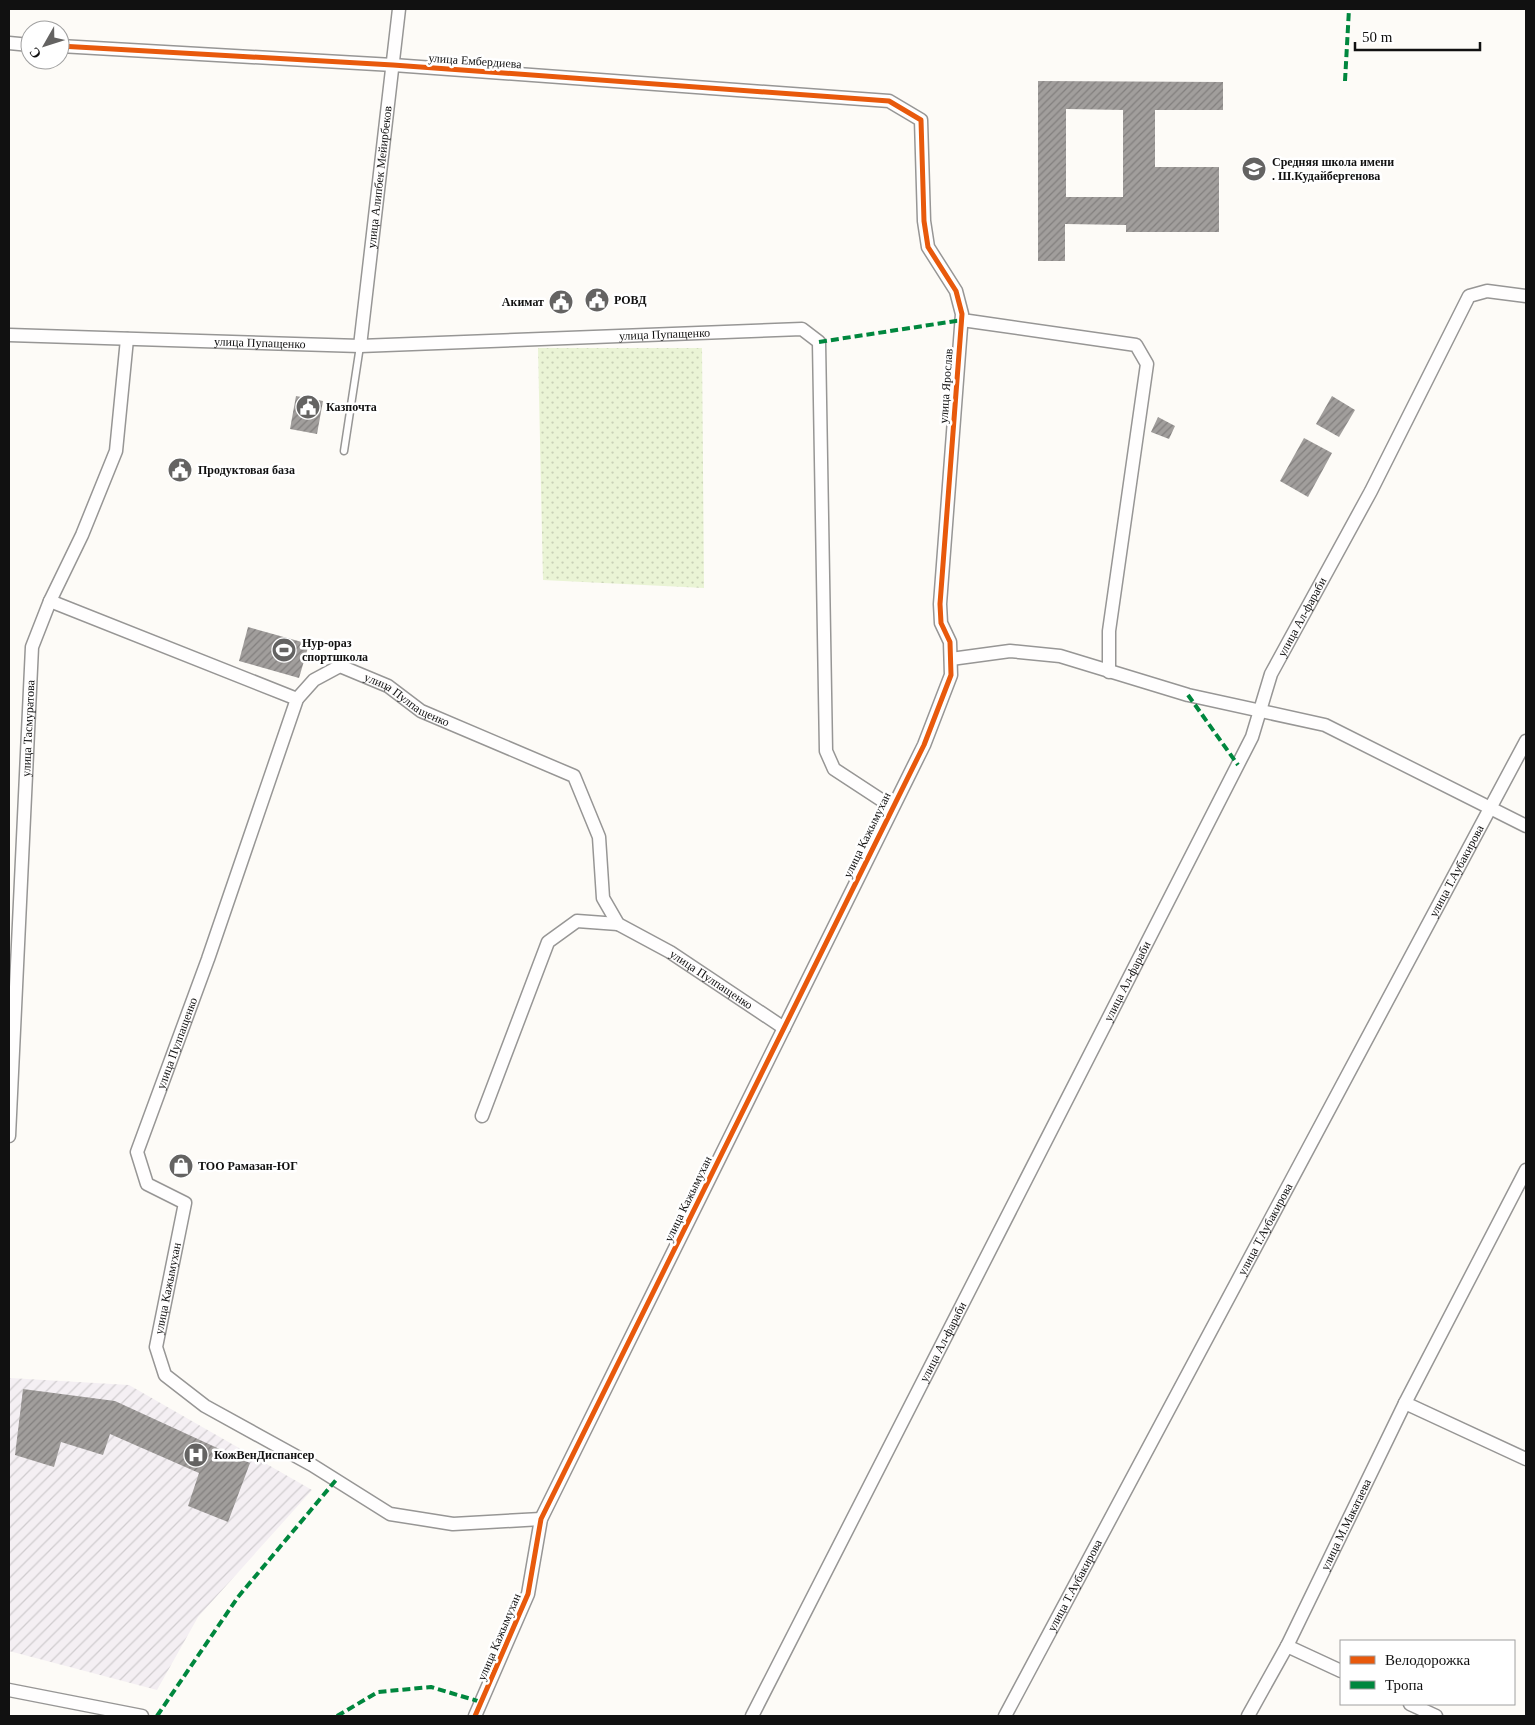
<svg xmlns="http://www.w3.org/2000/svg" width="1535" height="1725" font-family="'Times New Roman',serif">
<defs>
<pattern id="industrial-furrows" width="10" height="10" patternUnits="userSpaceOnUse" patternTransform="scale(1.25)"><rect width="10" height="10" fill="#f4eff3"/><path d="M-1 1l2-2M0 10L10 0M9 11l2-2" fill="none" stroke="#d0cccf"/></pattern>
<pattern id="grass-dots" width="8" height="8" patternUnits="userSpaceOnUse" patternTransform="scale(1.25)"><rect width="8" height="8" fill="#eaf4d5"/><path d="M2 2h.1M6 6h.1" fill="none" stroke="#c8d0b6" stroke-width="1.8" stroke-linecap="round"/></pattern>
<pattern id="building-hatch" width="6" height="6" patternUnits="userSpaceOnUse" patternTransform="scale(1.25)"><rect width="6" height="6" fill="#a19e9c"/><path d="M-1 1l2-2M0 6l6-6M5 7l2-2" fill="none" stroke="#827f7e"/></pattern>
</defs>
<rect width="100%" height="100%" fill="#fdfbf7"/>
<polygon fill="url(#industrial-furrows)" points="10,1378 129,1385 312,1490 198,1617 157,1690 9,1651"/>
<polygon fill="url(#grass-dots)" points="538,348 702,348 704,588 543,580"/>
<g fill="url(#building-hatch)" fill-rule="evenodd">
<path d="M1038 81 1223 82V110H1155V167H1219V232H1126V225L1065 224V261H1038ZM1066 109 1123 110V197H1066Z"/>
<polygon points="296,396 323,401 317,434 290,429"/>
<polygon points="1332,396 1355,410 1339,437 1316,424"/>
<polygon points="1158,417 1175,426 1169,439 1151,432"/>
<polygon points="1304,438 1332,453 1308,497 1280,481"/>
<polygon points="248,627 309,644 299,678 239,661"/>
<polygon points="23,1389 115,1401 250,1463 228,1522 188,1506 199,1473 110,1434 103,1455 61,1442 54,1467 15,1455"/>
</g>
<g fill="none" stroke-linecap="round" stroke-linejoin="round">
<defs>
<polyline id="lane" points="344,451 360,346"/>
<g id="street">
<polyline points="9,43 30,45"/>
<polyline points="60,46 393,65 889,101 921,120 924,221 928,247 956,291 962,314 940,604 941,623 950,642 951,675 924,745 541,1519 528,1594 475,1716"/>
<polyline points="962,320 1136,345 1147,364 1109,631 1109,672"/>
<path id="s1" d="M9 335 360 346 802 329 819 342 826 751 834 769 892 807"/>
<path id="s2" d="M360 346 399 9"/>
<polyline points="50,601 297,699"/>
<polyline points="951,659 1010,651 1060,656 1188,695 1325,725 1526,826"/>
<polyline points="482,1116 548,942 577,921 618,924"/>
<path id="s3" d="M9 1136 32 647 50 601 82 535 116 451 127 339"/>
<polyline points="1405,1403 1526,1459"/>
<path id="s4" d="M541 1519 453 1524 390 1514 312 1465 205 1406 165 1375 156 1347 185 1203 147 1184 137 1152 208 959 297 699 314 680 340 666 388 686 421 711 574 776 599 837 603 898 618 924 670 952 784 1028"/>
<path id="s5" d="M1287 1646 1405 1403 1526 1170"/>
<polyline points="9,1690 142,1716"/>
<polyline points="1410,1704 1436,1716"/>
<path id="s6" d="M752 1716 1252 737 1271 674 1371 491 1469 296 1487 291 1526 296"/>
<path id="s7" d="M1005 1716 1526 741"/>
<polyline points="1248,1716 1287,1646 1341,1671"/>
</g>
</defs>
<use href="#lane" stroke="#979695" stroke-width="9"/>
<use href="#street" stroke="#979695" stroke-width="15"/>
<use href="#lane" stroke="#fffefe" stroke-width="6"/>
<use href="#street" stroke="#fffefe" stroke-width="12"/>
<g stroke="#00873e" stroke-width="4" stroke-dasharray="8 4" stroke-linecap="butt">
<polyline points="1345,81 1349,9"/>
<polyline points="819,342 962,320"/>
<polyline points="1188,695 1238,765"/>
<polyline points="157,1716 238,1597 336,1480"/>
<polyline points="337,1716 378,1692 431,1687 481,1702"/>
</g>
<defs>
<polyline id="cycleway" points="60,46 393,65 889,101 921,120 924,221 928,247 956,291 962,314 940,604 941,623 950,642 951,675 924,745 541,1519 528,1594 475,1716"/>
</defs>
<use href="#cycleway" stroke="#fff" stroke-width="8"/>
<use href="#cycleway" stroke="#e8590c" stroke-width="5"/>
</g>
<defs>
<symbol id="school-disc" viewBox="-11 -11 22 22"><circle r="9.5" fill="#646362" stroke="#fff"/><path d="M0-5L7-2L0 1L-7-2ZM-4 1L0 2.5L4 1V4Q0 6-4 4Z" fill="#fff"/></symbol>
<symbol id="civic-disc" viewBox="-11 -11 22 22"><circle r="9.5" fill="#646362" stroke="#fff"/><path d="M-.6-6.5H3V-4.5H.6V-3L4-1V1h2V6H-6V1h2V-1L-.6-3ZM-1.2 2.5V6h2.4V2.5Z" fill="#fff"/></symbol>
<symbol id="stadium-disc" viewBox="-11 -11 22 22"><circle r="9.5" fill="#646362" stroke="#fff"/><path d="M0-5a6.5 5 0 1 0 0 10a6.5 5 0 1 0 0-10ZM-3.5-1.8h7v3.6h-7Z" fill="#fff"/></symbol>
<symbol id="shop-disc" viewBox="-11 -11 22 22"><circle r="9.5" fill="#646362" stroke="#fff"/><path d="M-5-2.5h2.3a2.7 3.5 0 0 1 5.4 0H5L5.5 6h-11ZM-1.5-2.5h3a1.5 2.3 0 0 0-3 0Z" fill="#fff"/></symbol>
<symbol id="hospital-disc" viewBox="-11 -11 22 22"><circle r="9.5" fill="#646362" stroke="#fff"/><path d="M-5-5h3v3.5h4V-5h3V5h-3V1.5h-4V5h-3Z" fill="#fff"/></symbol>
</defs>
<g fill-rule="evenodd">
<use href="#school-disc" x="1240" y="155" width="28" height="28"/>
<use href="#civic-disc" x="583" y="286" width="28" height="28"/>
<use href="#civic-disc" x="547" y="288" width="28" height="28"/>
<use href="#civic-disc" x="294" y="393" width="28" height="28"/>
<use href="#civic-disc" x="166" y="456" width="28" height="28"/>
<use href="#stadium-disc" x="270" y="636" width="28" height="28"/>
<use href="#shop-disc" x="167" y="1152" width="28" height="28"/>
<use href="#hospital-disc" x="182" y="1441" width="28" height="28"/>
</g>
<g text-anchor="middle" stroke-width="5" stroke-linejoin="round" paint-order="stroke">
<g font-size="12" fill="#111" stroke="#fff">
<text transform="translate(475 61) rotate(4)" y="4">улица Ембердиева</text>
<text dy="4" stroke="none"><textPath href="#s2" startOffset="170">улица Алипбек Мейирбеков</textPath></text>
<text dy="4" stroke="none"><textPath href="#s1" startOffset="656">улица Пупащенко</textPath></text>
<text dy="4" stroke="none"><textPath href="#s1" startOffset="251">улица Пупащенко</textPath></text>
<text transform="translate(946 386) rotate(-86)" y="4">улица Ярослав</text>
<text dy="4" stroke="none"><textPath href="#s6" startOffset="1230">улица Ал-фараби</textPath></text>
<text dy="4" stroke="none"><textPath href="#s4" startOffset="1280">улица Пулпащенко</textPath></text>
<text dy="4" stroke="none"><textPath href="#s3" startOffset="408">улица Тасмуратова</textPath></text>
<text transform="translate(867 835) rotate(-64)" y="4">улица Кажымухан</text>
<text dy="4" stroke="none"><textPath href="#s7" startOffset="958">улица Т.Аубакирова</textPath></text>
<text dy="4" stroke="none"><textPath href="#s4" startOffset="1730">улица Пулпащенко</textPath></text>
<text dy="4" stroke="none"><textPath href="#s6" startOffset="825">улица Ал-фараби</textPath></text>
<text dy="4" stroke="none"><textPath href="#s4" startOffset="785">улица Пулпащенко</textPath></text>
<text transform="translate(688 1199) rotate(-64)" y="4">улица Кажымухан</text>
<text dy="4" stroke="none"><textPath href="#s7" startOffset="552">улица Т.Аубакирова</textPath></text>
<text dy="4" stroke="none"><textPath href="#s4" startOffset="506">улица Кажымухан</textPath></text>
<text dy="4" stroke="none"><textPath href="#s6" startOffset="420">улица Ал-фараби</textPath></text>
<text dy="4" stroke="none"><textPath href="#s5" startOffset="135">улица М.Макатаева</textPath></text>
<text dy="4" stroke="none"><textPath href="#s7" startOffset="148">улица Т.Аубакирова</textPath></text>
<text transform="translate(499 1637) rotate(-67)" y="4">улица Кажымухан</text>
</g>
<g font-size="12" font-weight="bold" fill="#111" stroke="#fff" text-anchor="start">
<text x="1272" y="166">Средняя школа имени<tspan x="1272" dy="14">. Ш.Кудайбергенова</tspan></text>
<text x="614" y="304">РОВД</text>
<text x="544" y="306" text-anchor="end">Акимат</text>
<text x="326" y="411">Казпочта</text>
<text x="198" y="474">Продуктовая база</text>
<text x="302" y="647">Нур-ораз<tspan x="302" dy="14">спортшкола</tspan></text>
<text x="198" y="1170">ТОО Рамазан-ЮГ</text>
<text x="214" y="1459">КожВенДиспансер</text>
</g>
</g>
<rect width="1535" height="1725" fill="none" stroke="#111111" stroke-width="20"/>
<rect x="1340" y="1640" width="175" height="65" fill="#ffffff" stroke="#a0a0a0"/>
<rect x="1350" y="1656" width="25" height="8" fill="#e8590c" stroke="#a0a0a0"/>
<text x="1385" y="1665" font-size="15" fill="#111111">Велодорожка</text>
<rect x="1350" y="1681" width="25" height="8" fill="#00873e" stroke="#a0a0a0"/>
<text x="1385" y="1690" font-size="15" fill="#111111">Тропа</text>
<g transform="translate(45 45) rotate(231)"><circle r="24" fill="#ffffff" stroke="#a0a0a0"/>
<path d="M0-4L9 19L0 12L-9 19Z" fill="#646362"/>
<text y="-8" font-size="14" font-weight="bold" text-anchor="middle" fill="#111111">С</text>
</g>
<path d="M1355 42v8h125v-8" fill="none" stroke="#111111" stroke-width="2.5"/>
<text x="1362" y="42" font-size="15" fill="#111111" stroke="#ffffff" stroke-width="4" paint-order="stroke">50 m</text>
</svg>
